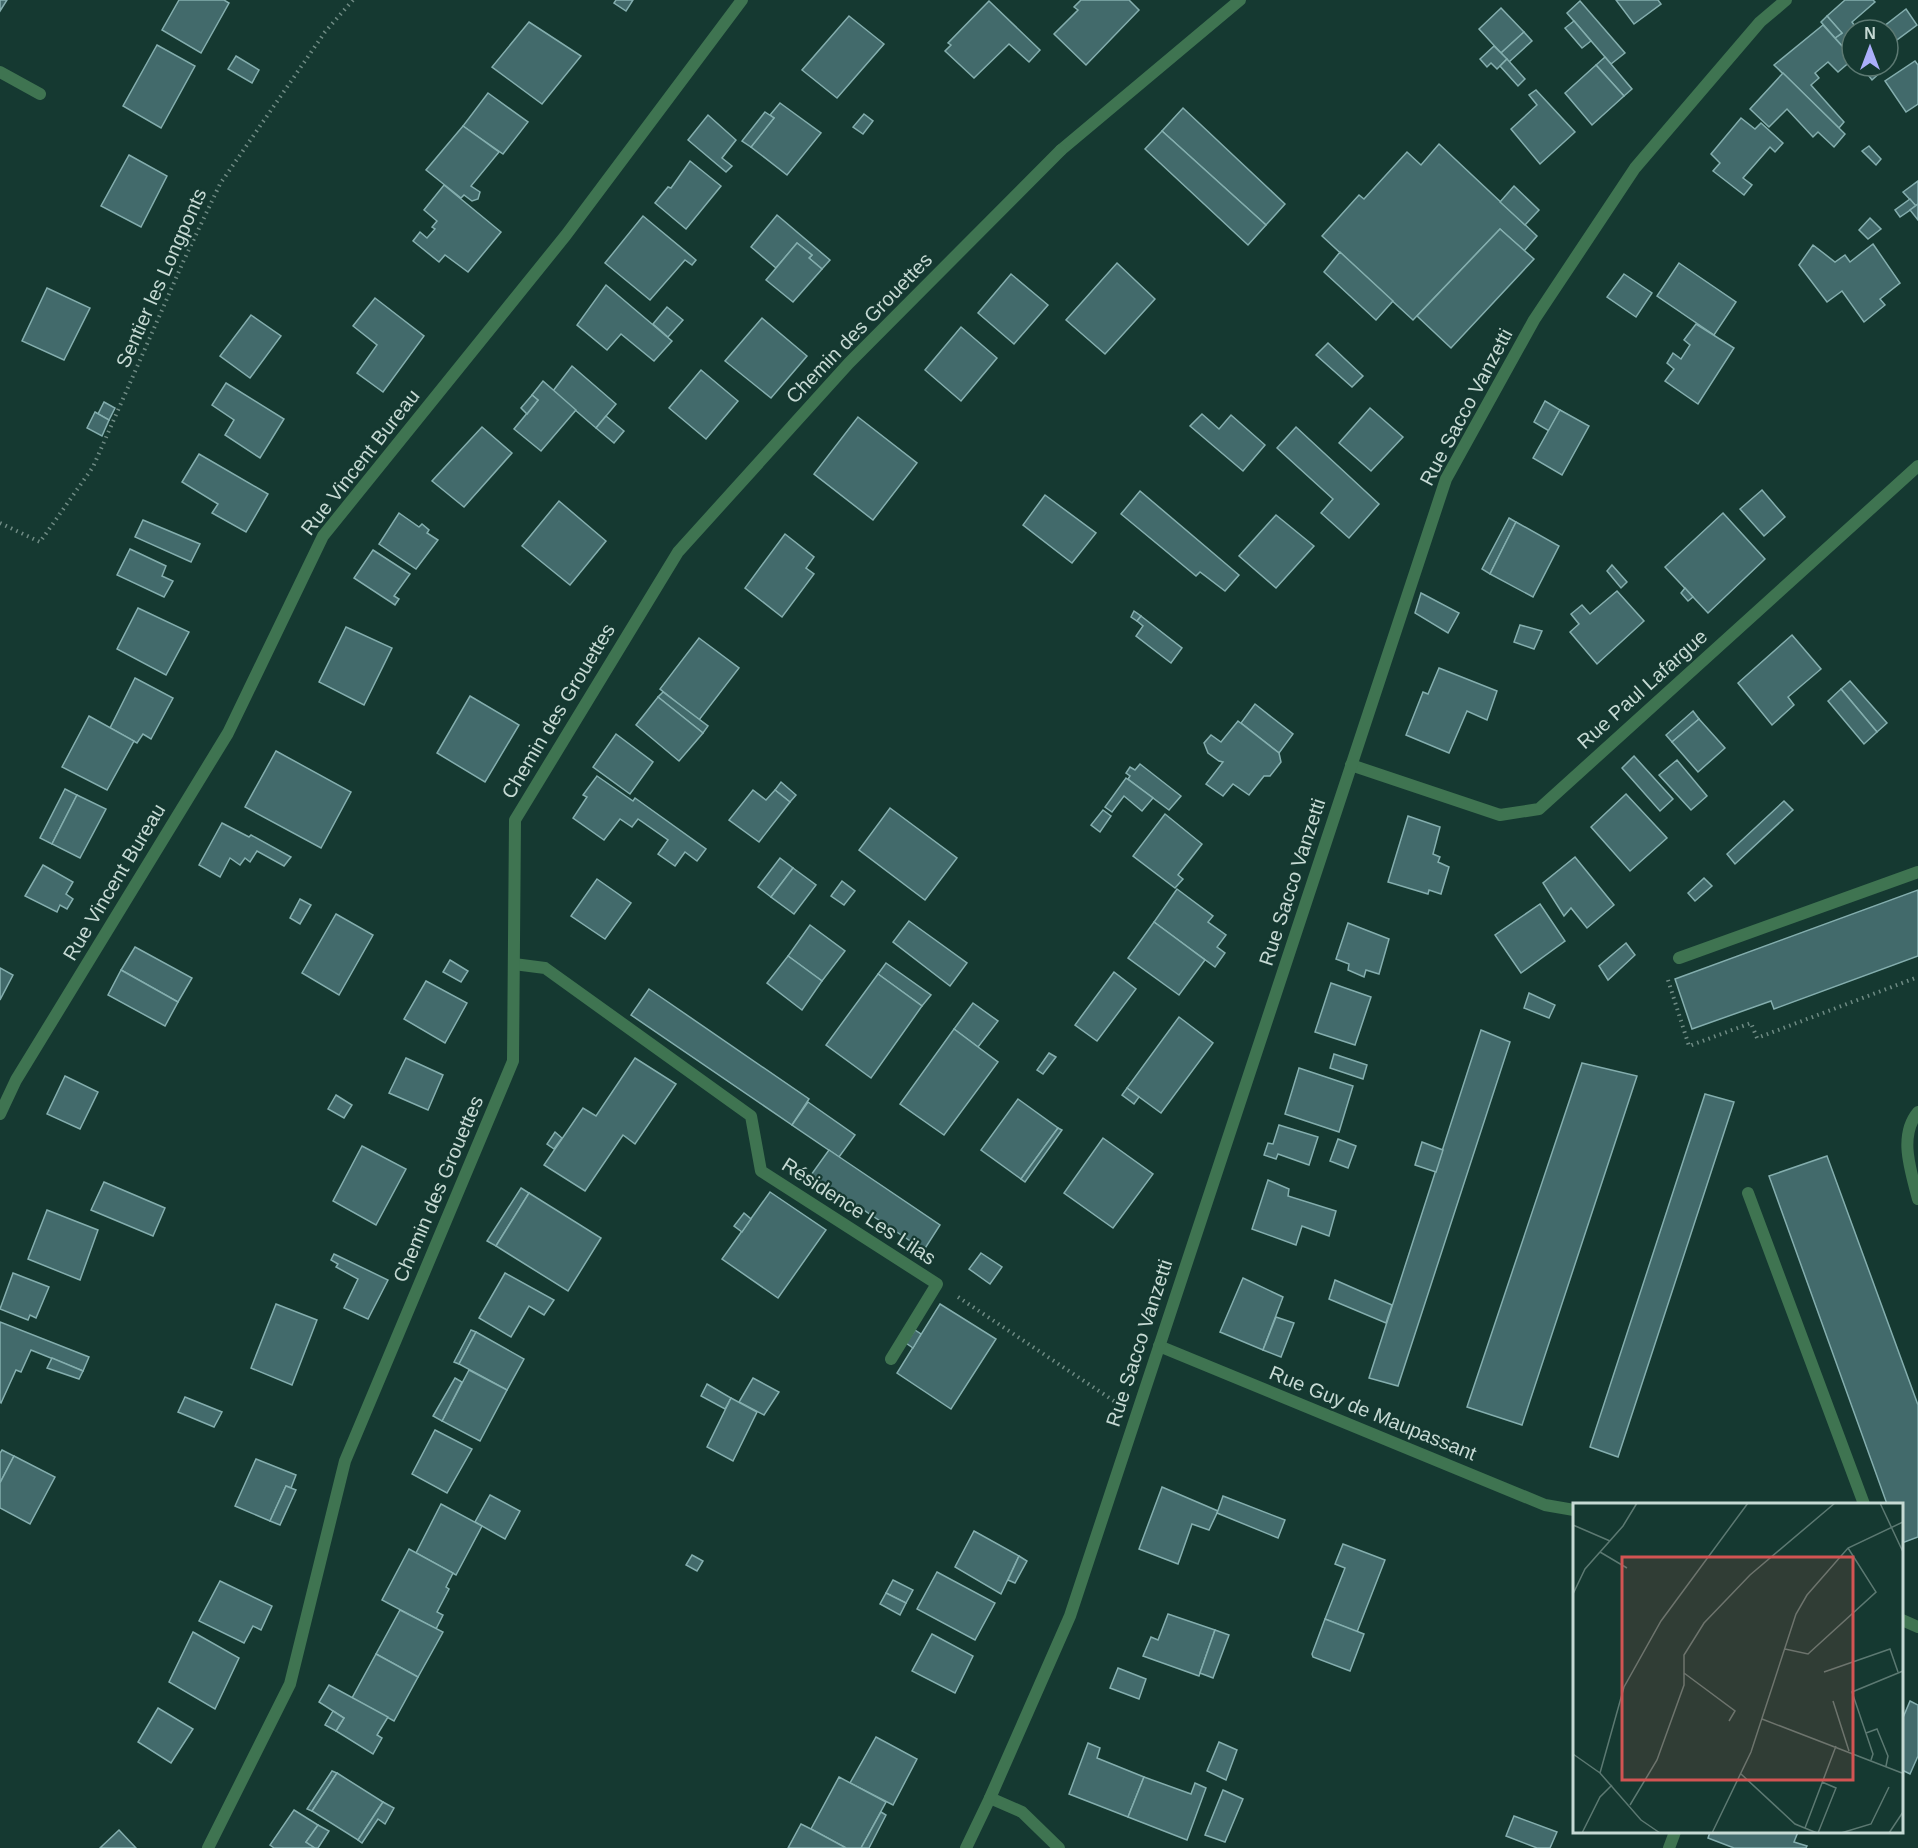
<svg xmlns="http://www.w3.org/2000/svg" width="1918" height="1848" font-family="Arial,sans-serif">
<rect width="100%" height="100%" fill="#153931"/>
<g fill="#426a6b" stroke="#84aeae" stroke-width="1.5">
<polygon points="0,0 7,0 0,11"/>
<polygon points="179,0 224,0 229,3 201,53 162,30"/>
<polygon points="616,0 633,0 626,11 614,3"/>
<polygon points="1081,0 1129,0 1139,10 1086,65 1054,34 1078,10 1074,7"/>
<polygon points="1616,0 1658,0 1661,4 1634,24"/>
<polygon points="1845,0 1873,0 1875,2 1852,22 1858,30 1852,30 1852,57 1835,38 1842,33 1827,16"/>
<polygon points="989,1 1040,50 1029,62 1009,44 974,78 945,51 951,45 948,43"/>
<polygon points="1580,1 1625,53 1611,64 1567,13"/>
<polygon points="1501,8 1524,32 1501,53 1479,29"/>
<polygon points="1906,9 1917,25 1894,42 1888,30 1883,27"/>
<polygon points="849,16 884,44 837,98 802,70"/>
<polygon points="1827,16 1842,33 1835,38 1821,22"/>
<polygon points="1574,21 1591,41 1582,48 1565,28"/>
<polygon points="529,22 581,56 542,104 492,67"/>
<polygon points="1823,25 1852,57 1852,60 1838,72 1828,62 1815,73 1819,78 1811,85 1844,122 1839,128 1774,65"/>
<polygon points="1524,32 1532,41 1509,62 1501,53"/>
<polygon points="157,45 195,66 161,128 123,106"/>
<polygon points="1494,46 1507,59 1497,69 1491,63 1487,67 1480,59"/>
<polygon points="236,56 259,70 252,83 228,69"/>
<polygon points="1605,57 1632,89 1624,96 1596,65"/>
<polygon points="1507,59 1525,79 1518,86 1500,66"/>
<polygon points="1915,61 1918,65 1918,104 1906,112 1885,81"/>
<polygon points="1596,65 1624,96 1592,125 1565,93"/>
<polygon points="1864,66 1880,66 1883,70 1872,80 1862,67"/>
<polygon points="1783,73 1845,134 1834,147 1818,132 1813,137 1787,109 1769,127 1750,109"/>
<polygon points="1536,90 1575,132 1540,164 1511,129 1537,105 1529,95"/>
<polygon points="488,93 528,122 503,154 463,126"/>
<polygon points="780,103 821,133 787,175 751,147 774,118 770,115"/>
<polygon points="1183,108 1285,204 1266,225 1162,131"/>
<polygon points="765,112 774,118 751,147 742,141"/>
<polygon points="864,114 873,121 863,134 853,127"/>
<polygon points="708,115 736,140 722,158 732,166 726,172 688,140"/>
<polygon points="1741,118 1755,129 1761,123 1783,143 1775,152 1770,147 1743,178 1752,185 1744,195 1713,171 1720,163 1711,154"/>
<polygon points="463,126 499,152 471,186 480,192 478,199 472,201 464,195 461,198 426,170"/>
<polygon points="1162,131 1266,225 1248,245 1145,149"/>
<polygon points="1439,144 1537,236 1524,251 1500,229 1413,320 1322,236 1359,195 1364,199 1407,152 1421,165"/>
<polygon points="1869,146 1881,159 1876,165 1862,151"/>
<polygon points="129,155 167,176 141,227 101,206"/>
<polygon points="690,161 721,186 686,229 655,203 668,187 671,188"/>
<polygon points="1918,181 1918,204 1916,206 1903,192"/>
<polygon points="444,185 501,232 468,272 445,255 439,262 413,241 420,232 427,238 435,229 432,227 437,221 424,210"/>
<polygon points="1514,186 1539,210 1525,225 1500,202"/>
<polygon points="1910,199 1916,206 1900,217 1895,210"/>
<polygon points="1918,204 1918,220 1910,210"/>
<polygon points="777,215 830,260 822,269 809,258 812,255 797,243 776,268 751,247"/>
<polygon points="643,216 696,260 692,265 685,260 650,300 605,263"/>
<polygon points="1870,218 1881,229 1868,239 1859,230"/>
<polygon points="1500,229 1534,259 1451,348 1417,316"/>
<polygon points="797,243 812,255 809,258 822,269 793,302 766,280"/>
<polygon points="1873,244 1900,283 1880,299 1885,305 1864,322 1842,291 1827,302 1799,265 1813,245 1835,262 1845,255 1850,262"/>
<polygon points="1340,252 1393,301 1376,320 1324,272"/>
<polygon points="1117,263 1155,299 1105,354 1066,320"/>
<polygon points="1679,263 1736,302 1714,335 1657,296"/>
<polygon points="1011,274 1048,305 1014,344 978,313"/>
<polygon points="1624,274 1652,293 1636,317 1607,297"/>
<polygon points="606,285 672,341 654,361 621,334 607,350 577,325"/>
<polygon points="47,288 90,308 64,360 22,341"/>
<polygon points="375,298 424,336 383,392 357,373 377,345 353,326"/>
<polygon points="667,307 683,320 668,337 653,324"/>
<polygon points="251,315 281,336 250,378 220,356"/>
<polygon points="762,318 807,356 771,398 725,361"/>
<polygon points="1696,324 1734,348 1698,404 1665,381 1674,369 1667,363 1673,353 1681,359 1690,345 1684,340"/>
<polygon points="961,327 997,358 961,401 925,370"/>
<polygon points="1328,343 1363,376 1352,387 1316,355"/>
<polygon points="572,366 616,404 596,428 553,391"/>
<polygon points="701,370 738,401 706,439 669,408"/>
<polygon points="543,381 576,410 541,451 514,429 538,400 532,395"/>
<polygon points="226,383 284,419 260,458 225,435 234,420 212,405"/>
<polygon points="532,395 538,400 527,414 521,408"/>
<polygon points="1545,401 1560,410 1549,431 1534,422"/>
<polygon points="104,402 115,408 109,420 98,414"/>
<polygon points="1370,408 1403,437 1371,471 1339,443"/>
<polygon points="1560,410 1589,426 1562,475 1533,458"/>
<polygon points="95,412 109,420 102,436 87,428"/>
<polygon points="1202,414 1219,429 1231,415 1265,445 1243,471 1190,426"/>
<polygon points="606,416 624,431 614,443 596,428"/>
<polygon points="858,417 917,463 873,520 814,474"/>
<polygon points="482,427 512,453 464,507 432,481"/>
<polygon points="1296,427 1379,504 1349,538 1321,513 1333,499 1277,448"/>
<polygon points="199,454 268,494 246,532 212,513 218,504 182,482"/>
<polygon points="1762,490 1785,517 1764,536 1740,509"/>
<polygon points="1140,491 1239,575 1225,591 1200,572 1196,576 1121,514"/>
<polygon points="1045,495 1096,533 1072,563 1023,525"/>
<polygon points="559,501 606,541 570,585 522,546"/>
<polygon points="399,513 419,527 422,524 429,530 427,533 438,540 416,569 379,544"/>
<polygon points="1723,513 1765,559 1708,613 1665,567"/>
<polygon points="1276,515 1314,546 1276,588 1239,556"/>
<polygon points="1509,518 1516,522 1490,574 1482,569"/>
<polygon points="143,520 200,544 191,562 135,537"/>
<polygon points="1516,522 1559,546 1533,597 1490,574"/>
<polygon points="785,534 814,557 806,568 814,574 782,617 745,588"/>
<polygon points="130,549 166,566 162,576 173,581 164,597 117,575"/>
<polygon points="373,550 410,574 394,596 399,599 395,605 354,578"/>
<polygon points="1612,565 1627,582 1621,588 1607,571"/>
<polygon points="1685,588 1693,597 1688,601 1681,593"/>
<polygon points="1617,591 1644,621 1597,664 1570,632 1579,624 1571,614 1582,605 1590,614"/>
<polygon points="1421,593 1459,613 1448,633 1415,613"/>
<polygon points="138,608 189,632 166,675 117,649"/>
<polygon points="1134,611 1141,616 1137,621 1131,617"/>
<polygon points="1141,616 1182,648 1171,663 1136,636 1143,626 1137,621"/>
<polygon points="1520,625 1542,631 1534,649 1514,642"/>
<polygon points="346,627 392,648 364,705 319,682"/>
<polygon points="1792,635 1821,669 1788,697 1794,705 1772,725 1738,683"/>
<polygon points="699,638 739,668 699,720 660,689"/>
<polygon points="1439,668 1497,691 1487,720 1467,711 1449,753 1406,735 1423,692 1428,694"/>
<polygon points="135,678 173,698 151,739 143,734 137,743 110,728"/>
<polygon points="1850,681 1887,723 1877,732 1841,689"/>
<polygon points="1841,689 1877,732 1864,744 1828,701"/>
<polygon points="663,692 708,726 703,733 658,697"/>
<polygon points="470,696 519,725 485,782 437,753"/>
<polygon points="658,697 703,733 679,761 636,725"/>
<polygon points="1255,704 1293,734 1279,753 1241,723"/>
<polygon points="1693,711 1699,719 1672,742 1666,735"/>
<polygon points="89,716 134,741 107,790 62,767"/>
<polygon points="1699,719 1725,748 1698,772 1672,742"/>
<polygon points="1238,721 1279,753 1281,762 1270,776 1264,776 1249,795 1233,784 1223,796 1206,784 1223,762 1219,761 1208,753 1204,743 1211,735 1221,742"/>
<polygon points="616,734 653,762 630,794 593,767"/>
<polygon points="276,751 351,792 321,848 245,807"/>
<polygon points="1634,756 1673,799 1660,811 1622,768"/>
<polygon points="1677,760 1707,796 1691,810 1659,775"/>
<polygon points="1140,764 1181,796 1169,810 1128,779 1130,776 1126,773 1130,767 1135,770"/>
<polygon points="597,776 633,801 635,798 706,849 697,861 685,852 675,866 658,854 668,840 638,819 632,827 620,819 604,840 573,818 587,797 583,795"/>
<polygon points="1126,778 1153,798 1142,811 1124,796 1112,812 1105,807"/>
<polygon points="781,782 796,795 790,802 775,790"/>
<polygon points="65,789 77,795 52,844 40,838"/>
<polygon points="753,790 766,800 775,790 790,802 759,842 729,820"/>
<polygon points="1626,794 1667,838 1630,871 1591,827"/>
<polygon points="77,795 106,809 80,858 52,844"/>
<polygon points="1784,801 1793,810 1735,864 1727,854"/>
<polygon points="890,808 957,858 925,900 859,850"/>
<polygon points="1103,810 1111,816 1100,832 1091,825"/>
<polygon points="1165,814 1202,844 1178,875 1183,879 1175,888 1133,856"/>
<polygon points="1408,816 1440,827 1433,854 1440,857 1438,862 1449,867 1441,894 1429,890 1428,894 1388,882"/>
<polygon points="222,823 249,837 251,835 291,857 284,866 257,851 250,862 245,858 240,865 230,858 220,877 199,865"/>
<polygon points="1575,857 1614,905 1587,928 1571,908 1564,916 1543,883"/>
<polygon points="780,858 793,868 771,897 758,887"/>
<polygon points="43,865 73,882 66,894 73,899 67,909 60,905 57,912 25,896"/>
<polygon points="793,868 816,885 794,914 771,897"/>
<polygon points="1704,878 1712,886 1695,901 1688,893"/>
<polygon points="597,879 631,903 605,939 571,916"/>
<polygon points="842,881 855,891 844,905 831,896"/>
<polygon points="1177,889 1213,916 1208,922 1226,935 1217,947 1225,953 1215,967 1154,922"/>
<polygon points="1918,890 1918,956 1774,1009 1771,1001 1692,1029 1675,979"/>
<polygon points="300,899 311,905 300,924 290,918"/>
<polygon points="1540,904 1565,941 1521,973 1495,935"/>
<polygon points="336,914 373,935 339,995 302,973"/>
<polygon points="909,921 967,963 950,986 893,942"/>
<polygon points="1154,922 1205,960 1179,995 1128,958"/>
<polygon points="1348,923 1389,939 1379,974 1366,970 1364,977 1348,970 1349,964 1336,959"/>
<polygon points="810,925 845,951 822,981 788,956"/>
<polygon points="1626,943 1635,955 1608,980 1599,966"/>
<polygon points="135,947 192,978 178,1002 121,970"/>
<polygon points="788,956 822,981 802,1010 767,983"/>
<polygon points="450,960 468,971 461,982 443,972"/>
<polygon points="886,963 931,995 922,1006 878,974"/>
<polygon points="0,968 13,975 0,1000"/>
<polygon points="121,970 178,1002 165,1026 108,995"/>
<polygon points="1114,972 1136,989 1097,1041 1075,1025"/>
<polygon points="878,974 922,1006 871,1078 826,1045"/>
<polygon points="426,981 467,1003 445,1043 404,1019"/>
<polygon points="1331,983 1371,997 1355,1045 1315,1032"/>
<polygon points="649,989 809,1099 792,1125 631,1015"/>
<polygon points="1529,993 1555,1005 1549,1018 1524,1008"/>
<polygon points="973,1003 998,1021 978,1047 954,1029"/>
<polygon points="1179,1017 1213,1043 1161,1113 1127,1088"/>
<polygon points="954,1029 998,1062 944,1135 900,1104"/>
<polygon points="1481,1030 1510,1042 1398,1386 1369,1378"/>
<polygon points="1049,1053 1056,1057 1043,1074 1037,1070"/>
<polygon points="1334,1054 1367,1065 1363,1079 1330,1068"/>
<polygon points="406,1058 443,1075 428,1110 389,1093"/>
<polygon points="635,1058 676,1084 635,1144 623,1135 585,1191 544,1165 583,1108 596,1116"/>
<polygon points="1582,1063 1637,1076 1522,1425 1467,1407"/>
<polygon points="1299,1068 1353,1086 1339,1132 1285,1114"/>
<polygon points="65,1076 98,1092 80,1129 47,1114"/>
<polygon points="1127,1088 1139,1097 1134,1104 1122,1095"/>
<polygon points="1705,1094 1734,1102 1618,1457 1590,1447"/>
<polygon points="336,1095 352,1105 344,1118 328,1109"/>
<polygon points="1018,1099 1058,1128 1021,1179 981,1150"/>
<polygon points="808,1102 855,1135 839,1157 792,1125"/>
<polygon points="1279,1125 1318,1137 1309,1165 1278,1154 1276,1159 1264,1155 1268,1143 1273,1144"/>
<polygon points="1058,1128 1062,1130 1025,1182 1021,1179"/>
<polygon points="555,1132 562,1138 554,1149 547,1144"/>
<polygon points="1103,1138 1153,1174 1113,1228 1064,1193"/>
<polygon points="1338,1139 1356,1146 1348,1168 1330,1161"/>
<polygon points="1422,1142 1443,1150 1436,1172 1415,1165"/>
<polygon points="362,1146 406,1169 376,1225 333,1201"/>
<polygon points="829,1150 940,1225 924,1250 811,1175"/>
<polygon points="1827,1156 1918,1405 1918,1537 1902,1543 1902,1504 1887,1504 1769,1176"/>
<polygon points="1268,1180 1289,1189 1288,1196 1336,1211 1329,1236 1302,1226 1296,1245 1252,1229"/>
<polygon points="104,1182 165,1208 153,1236 91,1210"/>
<polygon points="521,1188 529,1193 496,1246 487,1241"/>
<polygon points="770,1192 826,1230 778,1298 722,1259"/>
<polygon points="529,1193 601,1238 568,1291 496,1246"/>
<polygon points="47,1210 98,1230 80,1280 28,1259"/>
<polygon points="744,1213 751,1219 742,1232 734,1226"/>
<polygon points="981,1253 1002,1267 990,1284 969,1269"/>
<polygon points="334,1254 388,1280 368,1319 344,1308 358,1279 336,1267 338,1264 331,1260"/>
<polygon points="13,1273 49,1287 36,1318 30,1315 28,1320 0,1309"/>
<polygon points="505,1273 554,1300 544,1315 529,1306 511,1337 479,1318"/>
<polygon points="1243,1278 1283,1297 1263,1350 1220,1332"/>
<polygon points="1335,1280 1392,1305 1386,1323 1329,1299"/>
<polygon points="276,1304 317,1320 292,1385 251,1368"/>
<polygon points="940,1304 996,1339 951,1409 897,1373"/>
<polygon points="1276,1317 1294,1323 1281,1357 1263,1350"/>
<polygon points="0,1322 89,1357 83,1371 31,1350 21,1372 16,1370 1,1403 0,1402"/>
<polygon points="471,1330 476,1332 459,1364 454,1362"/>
<polygon points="915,1330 921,1334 913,1348 906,1343"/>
<polygon points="476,1332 524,1359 507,1390 459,1364"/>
<polygon points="52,1358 83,1371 79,1379 47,1368"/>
<polygon points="469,1370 507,1390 480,1441 442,1421"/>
<polygon points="455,1378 462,1382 442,1421 433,1416"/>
<polygon points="753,1378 779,1392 764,1415 739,1402"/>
<polygon points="707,1384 731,1398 725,1409 701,1396"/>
<polygon points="185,1397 222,1412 214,1427 178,1412"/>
<polygon points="731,1398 757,1412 733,1461 707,1447"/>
<polygon points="435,1430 472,1449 447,1493 412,1474"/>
<polygon points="2,1450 14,1456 0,1483 0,1453"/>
<polygon points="14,1456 55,1477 30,1524 0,1508 0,1483"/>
<polygon points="256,1459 296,1475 291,1488 286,1486 270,1521 235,1506"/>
<polygon points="286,1486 296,1490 280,1525 270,1521"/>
<polygon points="1162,1487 1218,1511 1209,1530 1192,1524 1178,1564 1139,1549"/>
<polygon points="490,1495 520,1511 505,1539 475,1522"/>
<polygon points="1223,1496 1285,1520 1278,1538 1217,1513"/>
<polygon points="441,1504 482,1526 456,1575 416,1553"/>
<polygon points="974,1531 1019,1556 1001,1594 955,1567"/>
<polygon points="1343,1544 1385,1560 1357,1632 1325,1619 1345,1568 1335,1564"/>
<polygon points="409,1549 453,1573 446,1587 449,1589 437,1612 443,1615 436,1629 382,1600"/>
<polygon points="692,1555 703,1561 697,1571 686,1565"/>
<polygon points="1019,1556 1027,1561 1015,1583 1008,1580"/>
<polygon points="937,1572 995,1603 975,1640 917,1609"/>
<polygon points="893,1580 913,1590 906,1603 886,1593"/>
<polygon points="220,1581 272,1606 261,1630 253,1626 244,1643 199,1621"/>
<polygon points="886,1593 906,1603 900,1615 880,1604"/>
<polygon points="400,1610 443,1632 418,1677 376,1654"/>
<polygon points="1168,1614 1215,1630 1199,1676 1143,1656 1151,1637 1158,1640"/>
<polygon points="1325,1619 1364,1634 1350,1671 1313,1657 1312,1654"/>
<polygon points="1215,1630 1229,1635 1213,1678 1200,1673"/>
<polygon points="193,1632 239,1658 215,1709 169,1682"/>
<polygon points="932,1634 973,1656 955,1693 912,1671"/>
<polygon points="376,1654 418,1677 394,1721 352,1698"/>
<polygon points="1118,1668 1146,1679 1139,1699 1110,1688"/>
<polygon points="329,1685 388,1717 377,1735 382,1738 373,1754 336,1731 344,1718 319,1702"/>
<polygon points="1910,1701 1918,1705 1918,1756 1910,1774 1902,1770 1902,1720"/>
<polygon points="158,1708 193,1729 171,1763 138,1742"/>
<polygon points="333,1711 344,1718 336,1731 325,1725"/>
<polygon points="876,1737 917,1759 893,1805 850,1783"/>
<polygon points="1219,1742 1237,1750 1226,1780 1207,1771"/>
<polygon points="1088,1743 1100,1748 1097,1758 1144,1777 1128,1817 1069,1794"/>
<polygon points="332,1771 337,1773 312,1811 307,1809"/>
<polygon points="337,1773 383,1802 358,1840 312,1811"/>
<polygon points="839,1777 886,1802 861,1848 846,1848 811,1829"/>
<polygon points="1144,1777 1191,1794 1195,1783 1206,1788 1187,1840 1128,1817"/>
<polygon points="1223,1790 1243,1799 1225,1842 1205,1835"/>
<polygon points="383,1802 394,1808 385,1824 378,1819 362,1843 358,1840"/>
<polygon points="294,1810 318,1825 306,1842 315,1848 274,1848 270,1845"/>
<polygon points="881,1812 886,1815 869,1848 861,1848"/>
<polygon points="1514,1816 1557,1832 1550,1848 1537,1848 1506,1836"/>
<polygon points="801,1824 811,1829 846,1848 788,1848"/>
<polygon points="318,1825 329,1831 318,1848 315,1848 306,1842"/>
<polygon points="119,1830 136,1848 100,1848"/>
<polygon points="1710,1832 1798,1832 1794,1842 1807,1846 1806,1848 1734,1848 1708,1838"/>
</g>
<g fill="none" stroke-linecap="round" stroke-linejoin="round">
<g stroke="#6f8b84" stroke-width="4" stroke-dasharray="1.5 4.5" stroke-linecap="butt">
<polyline points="0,523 40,542 93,467 184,260 220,184 325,32 353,0"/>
<polyline points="1668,980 1689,1046 1751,1023 1757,1038 1918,977"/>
<polyline points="958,1297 1114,1401"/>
</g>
<g stroke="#3f7451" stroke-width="12">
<polyline points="0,72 40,94"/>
<polyline points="1061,150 1240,0"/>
<polyline points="1679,958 1918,872"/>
<polyline points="514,964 545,968 751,1116 761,1171 937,1284 891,1359"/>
<polyline points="1748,1193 1864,1504"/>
</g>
<g stroke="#3f7451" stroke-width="12">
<polyline points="1351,765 1500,815 1539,809 1918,466"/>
<path d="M1918 1112C1898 1136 1911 1171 1918 1199"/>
<polyline points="0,1114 16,1080 228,733 323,536 566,235 742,0"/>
<polyline points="1159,1346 1545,1505 1574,1510"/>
<polyline points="1902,1620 1918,1627"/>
<polyline points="990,1798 1022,1812 1059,1848"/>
<polyline points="208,1848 290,1684 345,1461 513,1061 515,820 678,552 849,363 1061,150"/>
<polyline points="966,1848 990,1798 1070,1616 1446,479 1534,320 1635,168 1760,22 1786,0"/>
<polyline points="1669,1848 1675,1832"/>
</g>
</g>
<g text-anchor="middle" stroke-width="4.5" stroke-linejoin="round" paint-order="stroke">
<g font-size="20" fill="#c6dad4" stroke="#153931">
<text transform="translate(161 278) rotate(-66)" y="7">Sentier les Longponts</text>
<text transform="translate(859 328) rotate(-46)" y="7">Chemin des Grouettes</text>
<text transform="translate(1466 407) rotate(-62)" y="7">Rue Sacco Vanzetti</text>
<text transform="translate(360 462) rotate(-52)" y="7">Rue Vincent Bureau</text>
<text transform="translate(1642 689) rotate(-42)" y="7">Rue Paul Lafargue</text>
<text transform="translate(558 711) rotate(-59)" y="7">Chemin des Grouettes</text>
<text transform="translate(114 882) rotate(-59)" y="7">Rue Vincent Bureau</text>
<text transform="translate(1292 882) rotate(-72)" y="7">Rue Sacco Vanzetti</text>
<text transform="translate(438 1189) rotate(-67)" y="7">Chemin des Grouettes</text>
<text transform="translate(859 1211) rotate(33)" y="7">Résidence Les Lilas</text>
<text transform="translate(1139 1343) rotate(-72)" y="7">Rue Sacco Vanzetti</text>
<text transform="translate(1373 1413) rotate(22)" y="7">Rue Guy de Maupassant</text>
</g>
</g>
<g transform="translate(1573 1503)">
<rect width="330" height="330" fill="#153931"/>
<path fill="none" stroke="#5c7972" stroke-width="1.5" d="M307 0 330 49M0 22 37 38M27 49 54 65M0 91 12 66 50 23 64 0M212 146 235 151 303 89 275 45M251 169 317 146 325 169M111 170 162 208 156 218M260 198 276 248M189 216 329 270M293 230 304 226 315 253 313 263M0 251 27 270 68 317 87 330M298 257 300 251 279 189 330 168M27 270 51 184 88 118 175 0M168 271 222 321 244 330M57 302 84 257 111 182V152L131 120 177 72 262 0M232 325 263 243M9 330 27 294 39 282M139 330 178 249 223 111 234 92 275 45 330 19M245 330 263 285 249 279M268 330 298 321 316 284M316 330 330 309"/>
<path fill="#d25453" fill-opacity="0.15" stroke="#d25453" stroke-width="3" d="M49 54H280V277H49Z"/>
<rect width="330" height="330" fill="none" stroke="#c6dad4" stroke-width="3"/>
</g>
<g transform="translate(1870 48)"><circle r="28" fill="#153931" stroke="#5c7972" stroke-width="1.5"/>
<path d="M0-4.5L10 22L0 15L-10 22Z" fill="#abaffb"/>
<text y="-9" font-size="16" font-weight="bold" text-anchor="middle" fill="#c6dad4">N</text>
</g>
</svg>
